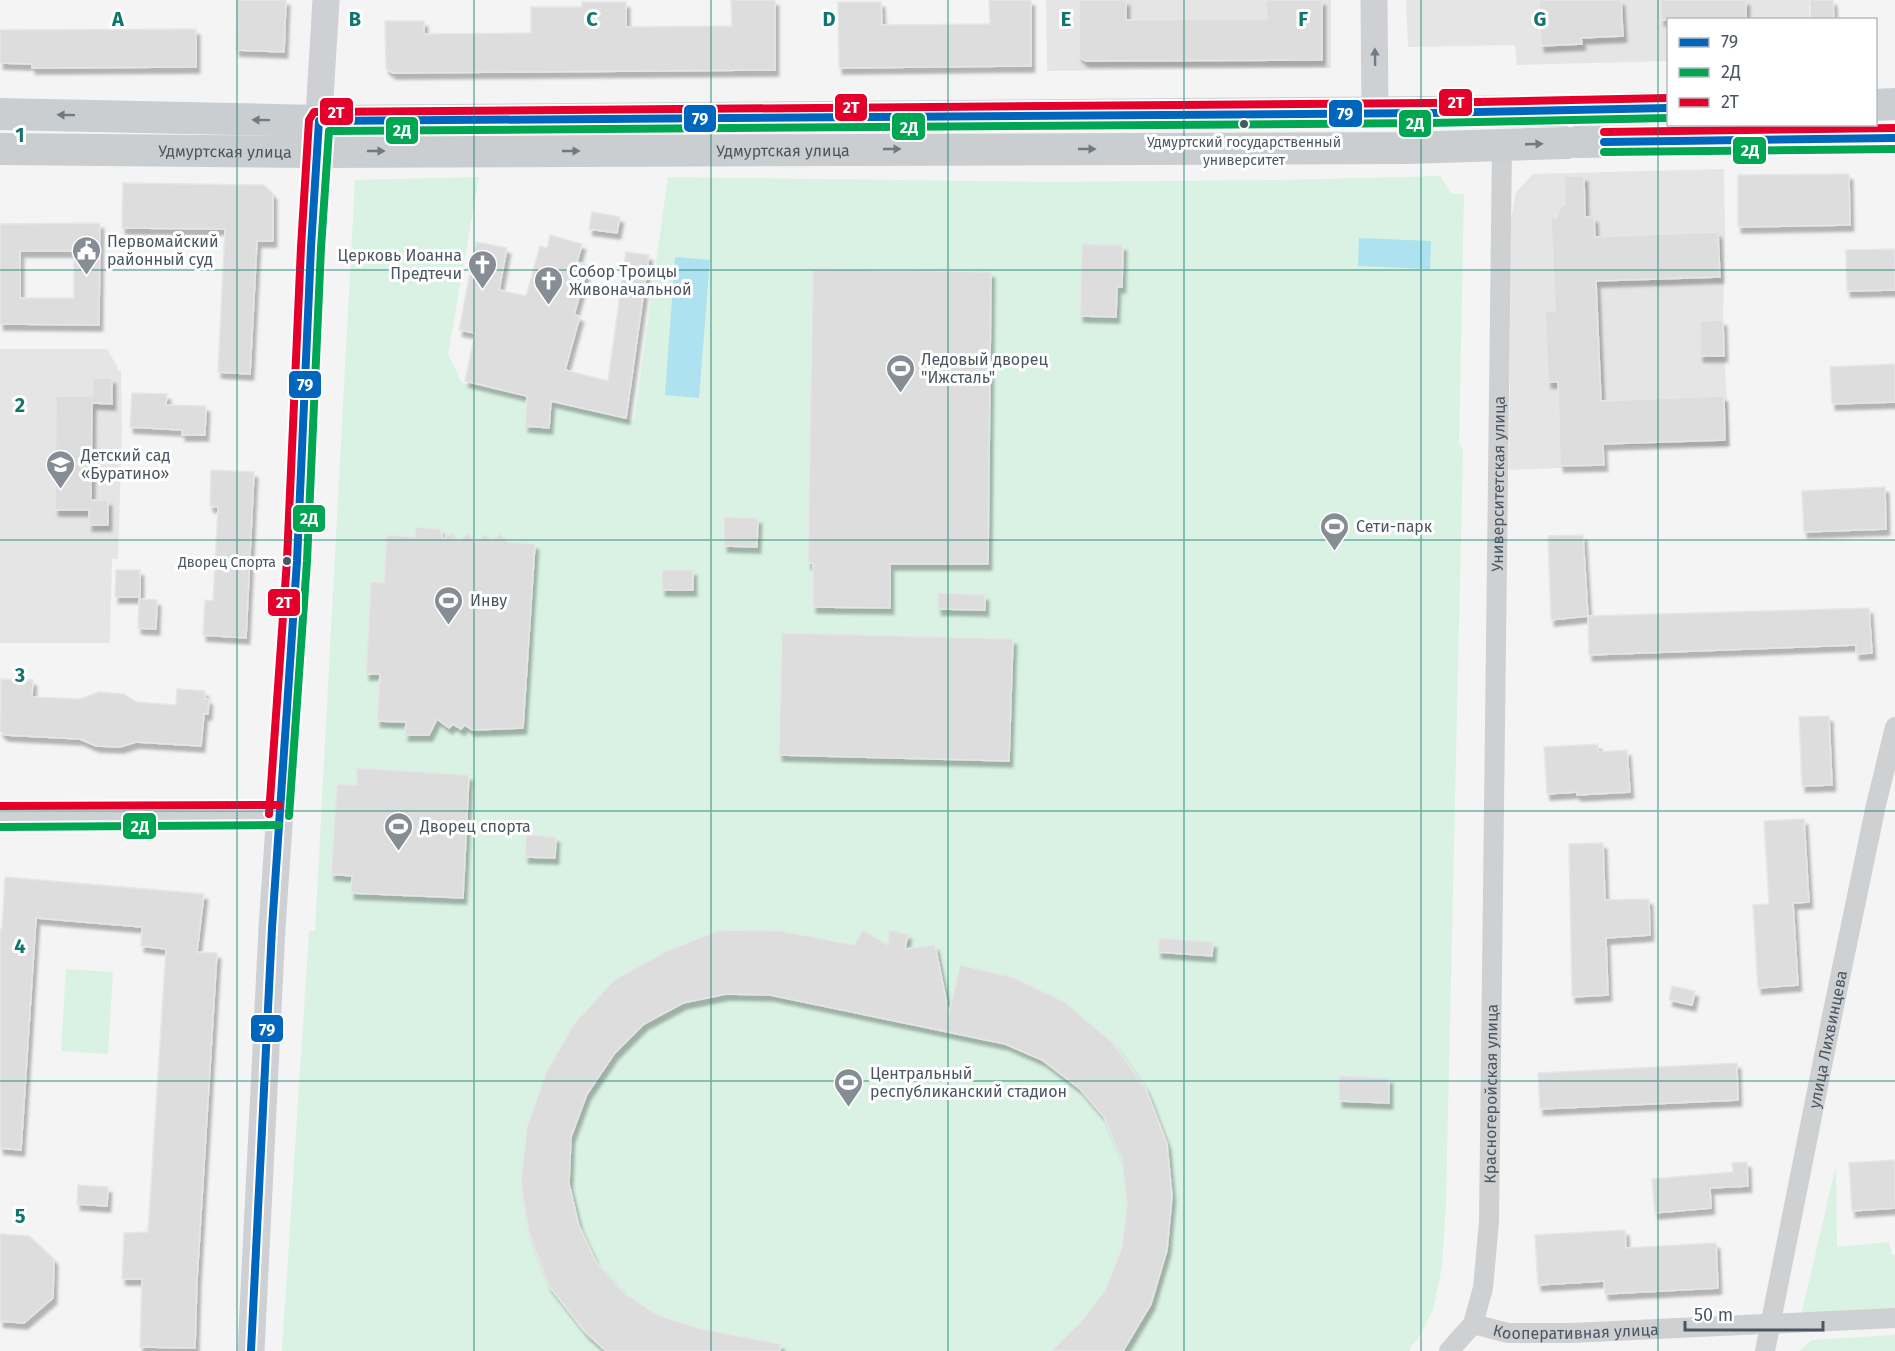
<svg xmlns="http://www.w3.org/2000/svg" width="1895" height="1351" font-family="'Fira Sans',sans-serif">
<defs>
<filter id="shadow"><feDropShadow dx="3.5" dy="6" stdDeviation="1.5" flood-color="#0004"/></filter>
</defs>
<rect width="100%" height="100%" fill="#f4f4f4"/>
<g fill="#e6e5e6">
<polygon points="1046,0 1331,0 1331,68 1047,71"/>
<polygon points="1406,0 1809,0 1809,19 1668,20 1668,61 1517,65 1515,45 1408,47"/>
<polygon points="1724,169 1725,240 1723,320 1700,321 1700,356 1724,356 1730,446 1605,445 1605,466 1509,470 1511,219 1516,192 1533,174"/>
<polygon points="0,349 107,349 117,366 117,370 121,370 122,431 118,559 112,559 110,643 0,643"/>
</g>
<g fill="#d9f2e3">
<polygon points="1440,176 1452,194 1464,194 1459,443 1463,449 1446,1200 1442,1267 1433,1310 1419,1337 1410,1348 1410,1351 282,1351 309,931 315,931 355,180 479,177 448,354 462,383 634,421 668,177 1049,182 1281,180"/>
<polygon points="66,969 113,972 108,1054 61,1051"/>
<polygon points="1836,1165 1837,1247 1889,1242 1892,1255 1895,1255 1895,1309 1801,1316"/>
<polygon points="1895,1335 1895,1351 1799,1351 1812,1340"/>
</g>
<g fill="#aee2f0">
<polygon points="1359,238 1431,241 1430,269 1358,266"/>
<polygon points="675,257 710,260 699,398 665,395"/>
</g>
<g fill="#ddddde" stroke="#e5e6e7" stroke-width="1.5" fill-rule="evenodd" filter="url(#shadow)">
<polygon points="237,0 286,0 284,52 236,50"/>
<polygon points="731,0 775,0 775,70 393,73 386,68 385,21 424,21 424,34 531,33 531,7 582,7 582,2 626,2 626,27 732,26"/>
<polygon points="989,0 1031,0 1031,66 839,68 838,2 881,2 882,25 990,24"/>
<polygon points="1079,0 1126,0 1126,20 1267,19 1266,0 1322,0 1322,60 1085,61 1079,56"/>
<polygon points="1539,0 1621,0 1623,36 1581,38 1582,44 1541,46"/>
<rect x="1661" y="0" width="85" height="20"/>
<polygon points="1810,0 1833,0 1834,20 1811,20"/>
<polygon points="196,29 196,67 32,68 32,64 0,63 0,30"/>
<polygon points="1849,174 1850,225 1738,227 1738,175"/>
<polygon points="1564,176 1584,176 1585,217 1594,217 1595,237 1718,232 1720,277 1596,281 1601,401 1724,396 1725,440 1603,444 1604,465 1560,466 1558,382 1548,382 1545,311 1555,311 1551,218 1557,218 1560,208 1565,204"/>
<polygon points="123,183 264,185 273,194 273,241 257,241 250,374 218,372 225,229 122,228"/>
<polygon points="592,212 620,217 617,233 589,229"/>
<path d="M100 223 99 325 0 324V224ZM20 251H74V298H20Z"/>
<polygon points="550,235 582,244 577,262 588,265 574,315 580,316 565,370 608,381 626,252 649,255 626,418 551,401 549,428 525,426 527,396 465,381 475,333 459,330 476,242 507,248 499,290 526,296 540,246 547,248"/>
<polygon points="1082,244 1123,245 1122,287 1117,287 1116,317 1080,316"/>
<polygon points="1895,249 1895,290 1847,291 1846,250"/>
<polygon points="813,269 991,272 988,564 890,564 890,608 813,607 813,563 808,563"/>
<polygon points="1723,320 1724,356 1700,356 1700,321"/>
<polygon points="1895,364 1895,402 1832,404 1830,367"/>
<polygon points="93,378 112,378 112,404 92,403 91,500 108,500 108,525 89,525 89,510 55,510 56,396 92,396"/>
<polygon points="132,393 167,394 166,405 206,406 205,435 182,435 182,430 130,427"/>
<polygon points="211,470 254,472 246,638 203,635 205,600 213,601 218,507 210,506"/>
<polygon points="1885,487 1886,529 1804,532 1802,491"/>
<polygon points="724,517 758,518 757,547 724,546"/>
<polygon points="416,527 440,529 443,539 452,533 459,541 468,533 475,542 486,534 491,542 500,534 508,542 535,544 523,728 472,730 465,725 461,729 453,724 449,728 437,719 429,735 405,735 406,722 377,721 380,674 366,674 371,582 384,583 387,535 415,537"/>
<polygon points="1583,535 1588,616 1551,620 1548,536"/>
<polygon points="116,570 140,570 140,597 115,597"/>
<rect x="662" y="570" width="31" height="20"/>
<polygon points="938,593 985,595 985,610 938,609"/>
<polygon points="139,599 157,600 156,629 138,628"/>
<polygon points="1869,608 1872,653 1856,654 1856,645 1589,655 1588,616"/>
<polygon points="782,633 1013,639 1009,761 779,755"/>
<polygon points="1,679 33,680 32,697 80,699 99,692 124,694 136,702 176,705 177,689 205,691 205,699 209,699 208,714 204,714 201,746 136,742 120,747 96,746 80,739 5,735 0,731"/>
<polygon points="1829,716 1832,785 1802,786 1799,717"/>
<polygon points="1598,744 1598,752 1627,750 1630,792 1577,795 1577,792 1547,794 1544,747"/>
<polygon points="356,768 469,775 463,898 351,893 352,876 331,874 337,784 357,785"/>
<polygon points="1804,819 1809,902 1793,903 1798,985 1758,988 1753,905 1769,904 1764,821"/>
<polygon points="526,835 556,837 555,858 525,857"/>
<polygon points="1603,843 1605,900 1649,899 1650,935 1606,938 1608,995 1572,997 1569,844"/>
<polygon points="5,877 204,894 197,952 217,953 197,1280 195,1348 140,1347 142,1279 122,1279 124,1233 148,1232 166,949 141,946 142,927 36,918 21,1150 0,1148 0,929 2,929"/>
<polygon points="720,930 780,931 854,945 863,930 888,945 889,930 908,934 905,949 935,945 949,1014 960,965 1015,978 1064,1002 1113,1043 1146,1089 1167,1144 1172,1196 1167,1250 1151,1304 1123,1351 1051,1351 1081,1322 1106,1289 1122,1247 1127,1205 1122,1160 1104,1117 1080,1089 1042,1060 1005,1044 770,995 726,994 683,1003 644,1024 614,1054 587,1094 571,1137 569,1184 579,1226 596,1262 623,1292 657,1315 701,1329 781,1344 780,1351 606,1351 585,1332 549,1286 529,1233 521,1183 527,1127 546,1073 574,1024 614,980 667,951"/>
<polygon points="1159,938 1213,942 1212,956 1158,952"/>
<polygon points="1672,986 1695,991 1692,1005 1669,1000"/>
<polygon points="1737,1063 1738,1100 1540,1109 1538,1073"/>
<polygon points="1339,1076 1389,1078 1389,1103 1339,1101"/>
<polygon points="1895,1160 1895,1208 1852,1211 1849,1163"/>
<polygon points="1747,1162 1748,1186 1710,1188 1711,1208 1655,1213 1652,1179 1733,1172 1732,1163"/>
<polygon points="78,1185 108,1187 107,1206 77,1204"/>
<polygon points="1625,1230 1626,1248 1716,1243 1718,1288 1605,1294 1604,1281 1538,1285 1535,1235"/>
<polygon points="0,1234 29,1236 54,1259 53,1298 24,1323 0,1321"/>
</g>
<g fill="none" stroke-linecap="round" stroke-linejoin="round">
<g stroke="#ced0d2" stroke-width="20">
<path id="s1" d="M1473 1324 1508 1333H1571L1895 1318"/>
<path id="s2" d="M1449 1351 1473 1324 1483 1288 1489 1222 1502 145"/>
<path id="s3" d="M1765 1351 1832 1016 1876 805 1895 727"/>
</g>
<g stroke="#ced0d4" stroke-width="27">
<polyline points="1374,0 1375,113"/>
<polyline points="0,817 279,815"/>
<polyline points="251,1351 272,928 297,561 311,247 326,0"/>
</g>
<g stroke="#caced1" stroke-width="32">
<polyline points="1876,105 1895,104"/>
<polyline points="1576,110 1668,108"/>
<polyline points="0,114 319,121 1564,111"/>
<polyline points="1577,142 1895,138"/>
<path id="s4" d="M0 149 317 152 1408 148 1566 143"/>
</g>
<defs>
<g id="bus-1">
<polyline points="1604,142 1895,138"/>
<polyline points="251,1351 272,928 297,561 311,247 319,121 1429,113 1668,108"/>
</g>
<g id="bus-2">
<polyline points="1604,152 1895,149"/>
<polyline points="289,816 307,561 321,248 329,131 1429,123 1668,118"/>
<polyline points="0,827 279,825"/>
</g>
<g id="bus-3">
<polyline points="1604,132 1895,128"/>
<polyline points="0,806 279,805"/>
<polyline points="269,814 287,560 301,247 309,120 314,112 1429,103 1668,98"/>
</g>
</defs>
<use href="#bus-1" stroke="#fff" stroke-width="12"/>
<use href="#bus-2" stroke="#fff" stroke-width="12"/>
<use href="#bus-3" stroke="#fff" stroke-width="12"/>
<use href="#bus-1" stroke="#0065bd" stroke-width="8"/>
<use href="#bus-2" stroke="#00a651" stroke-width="8"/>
<use href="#bus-3" stroke="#e4002b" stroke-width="8"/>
</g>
<defs><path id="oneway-solid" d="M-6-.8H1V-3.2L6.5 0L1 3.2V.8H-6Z" transform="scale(1.5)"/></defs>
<use fill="#727b84" href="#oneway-solid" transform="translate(1375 57) rotate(-91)"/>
<g fill="#707a83">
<use href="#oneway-solid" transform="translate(66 115) rotate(-179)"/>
<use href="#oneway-solid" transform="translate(261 120) rotate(-179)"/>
<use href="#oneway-solid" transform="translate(1534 144) rotate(-2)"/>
<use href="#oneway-solid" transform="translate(892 149)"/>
<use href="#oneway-solid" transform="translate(1087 149)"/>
<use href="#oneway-solid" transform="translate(376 151)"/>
<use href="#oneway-solid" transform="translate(571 151)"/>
</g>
<path fill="none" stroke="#0f766e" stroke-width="1.5" stroke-opacity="0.55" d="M237 0V1351M474 0V1351M711 0V1351M948 0V1351M1184 0V1351M1421 0V1351M1658 0V1351M0 270H1895M0 540H1895M0 811H1895M0 1081H1895"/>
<defs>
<symbol id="civic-pin" viewBox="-11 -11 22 30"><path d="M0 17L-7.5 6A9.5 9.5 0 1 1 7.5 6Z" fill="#868d94" stroke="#fff"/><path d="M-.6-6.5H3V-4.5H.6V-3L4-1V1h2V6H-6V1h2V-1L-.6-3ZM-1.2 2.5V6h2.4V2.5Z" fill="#fff"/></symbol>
<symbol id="church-pin" viewBox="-11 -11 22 30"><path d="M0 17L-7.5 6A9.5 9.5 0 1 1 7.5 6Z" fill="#868d94" stroke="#fff"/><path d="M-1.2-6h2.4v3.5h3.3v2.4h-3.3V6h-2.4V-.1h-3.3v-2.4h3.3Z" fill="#fff"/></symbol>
<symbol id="stadium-pin" viewBox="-11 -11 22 30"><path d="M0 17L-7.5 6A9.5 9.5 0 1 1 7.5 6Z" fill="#868d94" stroke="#fff"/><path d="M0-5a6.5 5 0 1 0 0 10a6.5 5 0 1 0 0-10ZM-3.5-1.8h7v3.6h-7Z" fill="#fff"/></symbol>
<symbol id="school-pin" viewBox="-11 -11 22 30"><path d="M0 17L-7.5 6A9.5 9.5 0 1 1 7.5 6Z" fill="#868d94" stroke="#fff"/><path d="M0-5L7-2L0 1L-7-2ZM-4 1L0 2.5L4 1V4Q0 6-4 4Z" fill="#fff"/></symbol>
</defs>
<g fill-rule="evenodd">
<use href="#civic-pin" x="70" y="234" width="33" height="45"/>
<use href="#church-pin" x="466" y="248" width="33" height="45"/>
<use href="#church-pin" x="532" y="264" width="33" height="45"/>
<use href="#stadium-pin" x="884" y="352" width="33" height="45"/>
<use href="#school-pin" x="44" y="448" width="33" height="45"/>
<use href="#stadium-pin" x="1318" y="510" width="33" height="45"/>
<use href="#stadium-pin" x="432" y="584" width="33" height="45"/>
<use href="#stadium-pin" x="382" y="810" width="33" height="45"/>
<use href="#stadium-pin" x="832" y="1066" width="33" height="45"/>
</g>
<g fill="#4a5661" stroke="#fff" stroke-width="2">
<circle cx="1244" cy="124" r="5"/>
<circle cx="287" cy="561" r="5"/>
</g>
<g text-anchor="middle" stroke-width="6" stroke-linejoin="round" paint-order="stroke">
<g font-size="14" fill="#4a5661" stroke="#fff">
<text x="1244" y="147">Удмуртский государственный<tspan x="1244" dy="18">университет</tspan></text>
<text x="276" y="567" text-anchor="end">Дворец Спорта</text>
</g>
<g font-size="16" fill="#4a5661" stroke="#fff">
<text dy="6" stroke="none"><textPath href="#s4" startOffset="783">Удмуртская улица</textPath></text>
<text dy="6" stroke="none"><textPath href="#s4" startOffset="225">Удмуртская улица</textPath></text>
<text dy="6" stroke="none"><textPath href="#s2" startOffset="878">Университетская улица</textPath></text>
<text dy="6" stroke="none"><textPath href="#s3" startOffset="318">улица Лихвинцева</textPath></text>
<text dy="6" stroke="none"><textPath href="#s2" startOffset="268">Красногеройская улица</textPath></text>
<text dy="6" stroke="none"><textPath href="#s1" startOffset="104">Кооперативная улица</textPath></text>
</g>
<g font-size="16" fill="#4a5661" stroke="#fff" text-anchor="start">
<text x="107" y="247">Первомайский<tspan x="107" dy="18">районный суд</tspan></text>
<text x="462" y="261" text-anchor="end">Церковь Иоанна<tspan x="462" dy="18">Предтечи</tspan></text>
<text x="569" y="277">Собор Троицы<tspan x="569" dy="18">Живоначальной</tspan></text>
<text x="921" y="365">Ледовый дворец<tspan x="921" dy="18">"Ижсталь"</tspan></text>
<text x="81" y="461">Детский сад<tspan x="81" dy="18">«Буратино»</tspan></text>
<text x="1356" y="532">Сети-парк</text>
<text x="470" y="606">Инву</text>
<text x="420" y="832">Дворец спорта</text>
<text x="870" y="1079">Центральный<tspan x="870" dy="18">республиканский стадион</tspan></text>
</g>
</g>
<g font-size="20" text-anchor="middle" font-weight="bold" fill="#0f766e" stroke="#fff" stroke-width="6" stroke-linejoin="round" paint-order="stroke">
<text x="118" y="26">A</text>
<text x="355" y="26">B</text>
<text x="592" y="26">C</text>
<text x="829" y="26">D</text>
<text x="1066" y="26">E</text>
<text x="1303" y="26">F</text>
<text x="1540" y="26">G</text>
<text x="20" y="142">1</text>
<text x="20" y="412">2</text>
<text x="20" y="682">3</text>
<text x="20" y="953">4</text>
<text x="20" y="1223">5</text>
</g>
<g stroke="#fff" stroke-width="2">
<rect x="1438" y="88" width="35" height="29" rx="6" fill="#e4002b"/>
<rect x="834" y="93" width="34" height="29" rx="6" fill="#e4002b"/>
<rect x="319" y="97" width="35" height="29" rx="6" fill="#e4002b"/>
<rect x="1328" y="99" width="35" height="29" rx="6" fill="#0065bd"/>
<rect x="683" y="104" width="34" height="29" rx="6" fill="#0065bd"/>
<rect x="1398" y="109" width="34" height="29" rx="6" fill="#00a651"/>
<rect x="891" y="112" width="35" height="29" rx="6" fill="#00a651"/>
<rect x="385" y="116" width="34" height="29" rx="6" fill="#00a651"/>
<rect x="1732" y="136" width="35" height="29" rx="6" fill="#00a651"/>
<rect x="288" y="370" width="34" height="29" rx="6" fill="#0065bd"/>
<rect x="292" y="504" width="34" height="29" rx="6" fill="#00a651"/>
<rect x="267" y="588" width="34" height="29" rx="6" fill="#e4002b"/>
<rect x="122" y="812" width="35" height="28" rx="6" fill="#00a651"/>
<rect x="250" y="1014" width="34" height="29" rx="6" fill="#0065bd"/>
</g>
<g font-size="16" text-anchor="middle" font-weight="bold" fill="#fff">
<text x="1456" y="108">2Т</text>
<text x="851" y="113">2Т</text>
<text x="336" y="118">2Т</text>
<text x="1345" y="119">79</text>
<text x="700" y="124">79</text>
<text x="1415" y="129">2Д</text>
<text x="909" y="133">2Д</text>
<text x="402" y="136">2Д</text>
<text x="1750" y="156">2Д</text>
<text x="305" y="390">79</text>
<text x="309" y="524">2Д</text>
<text x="284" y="608">2Т</text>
<text x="140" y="832">2Д</text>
<text x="267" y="1035">79</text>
</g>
<rect x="1667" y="18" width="210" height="108" fill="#ffffff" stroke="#b7bbc0" stroke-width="1.5"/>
<rect x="1679" y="38" width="30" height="9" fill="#0065bd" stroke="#b7bbc0" stroke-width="1.5"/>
<text x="1721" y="48" font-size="18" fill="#4a5661">79</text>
<rect x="1679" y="68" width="30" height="9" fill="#00a651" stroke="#b7bbc0" stroke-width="1.5"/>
<text x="1721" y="78" font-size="18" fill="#4a5661">2Д</text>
<rect x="1679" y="98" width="30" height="9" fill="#e4002b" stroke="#b7bbc0" stroke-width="1.5"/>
<text x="1721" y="108" font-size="18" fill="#4a5661">2Т</text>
<path d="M1685 1321v9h138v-9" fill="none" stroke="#4a5661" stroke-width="3"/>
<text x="1694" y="1321" font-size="18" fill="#4a5661" stroke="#ffffff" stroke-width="4.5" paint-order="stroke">50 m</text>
</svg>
